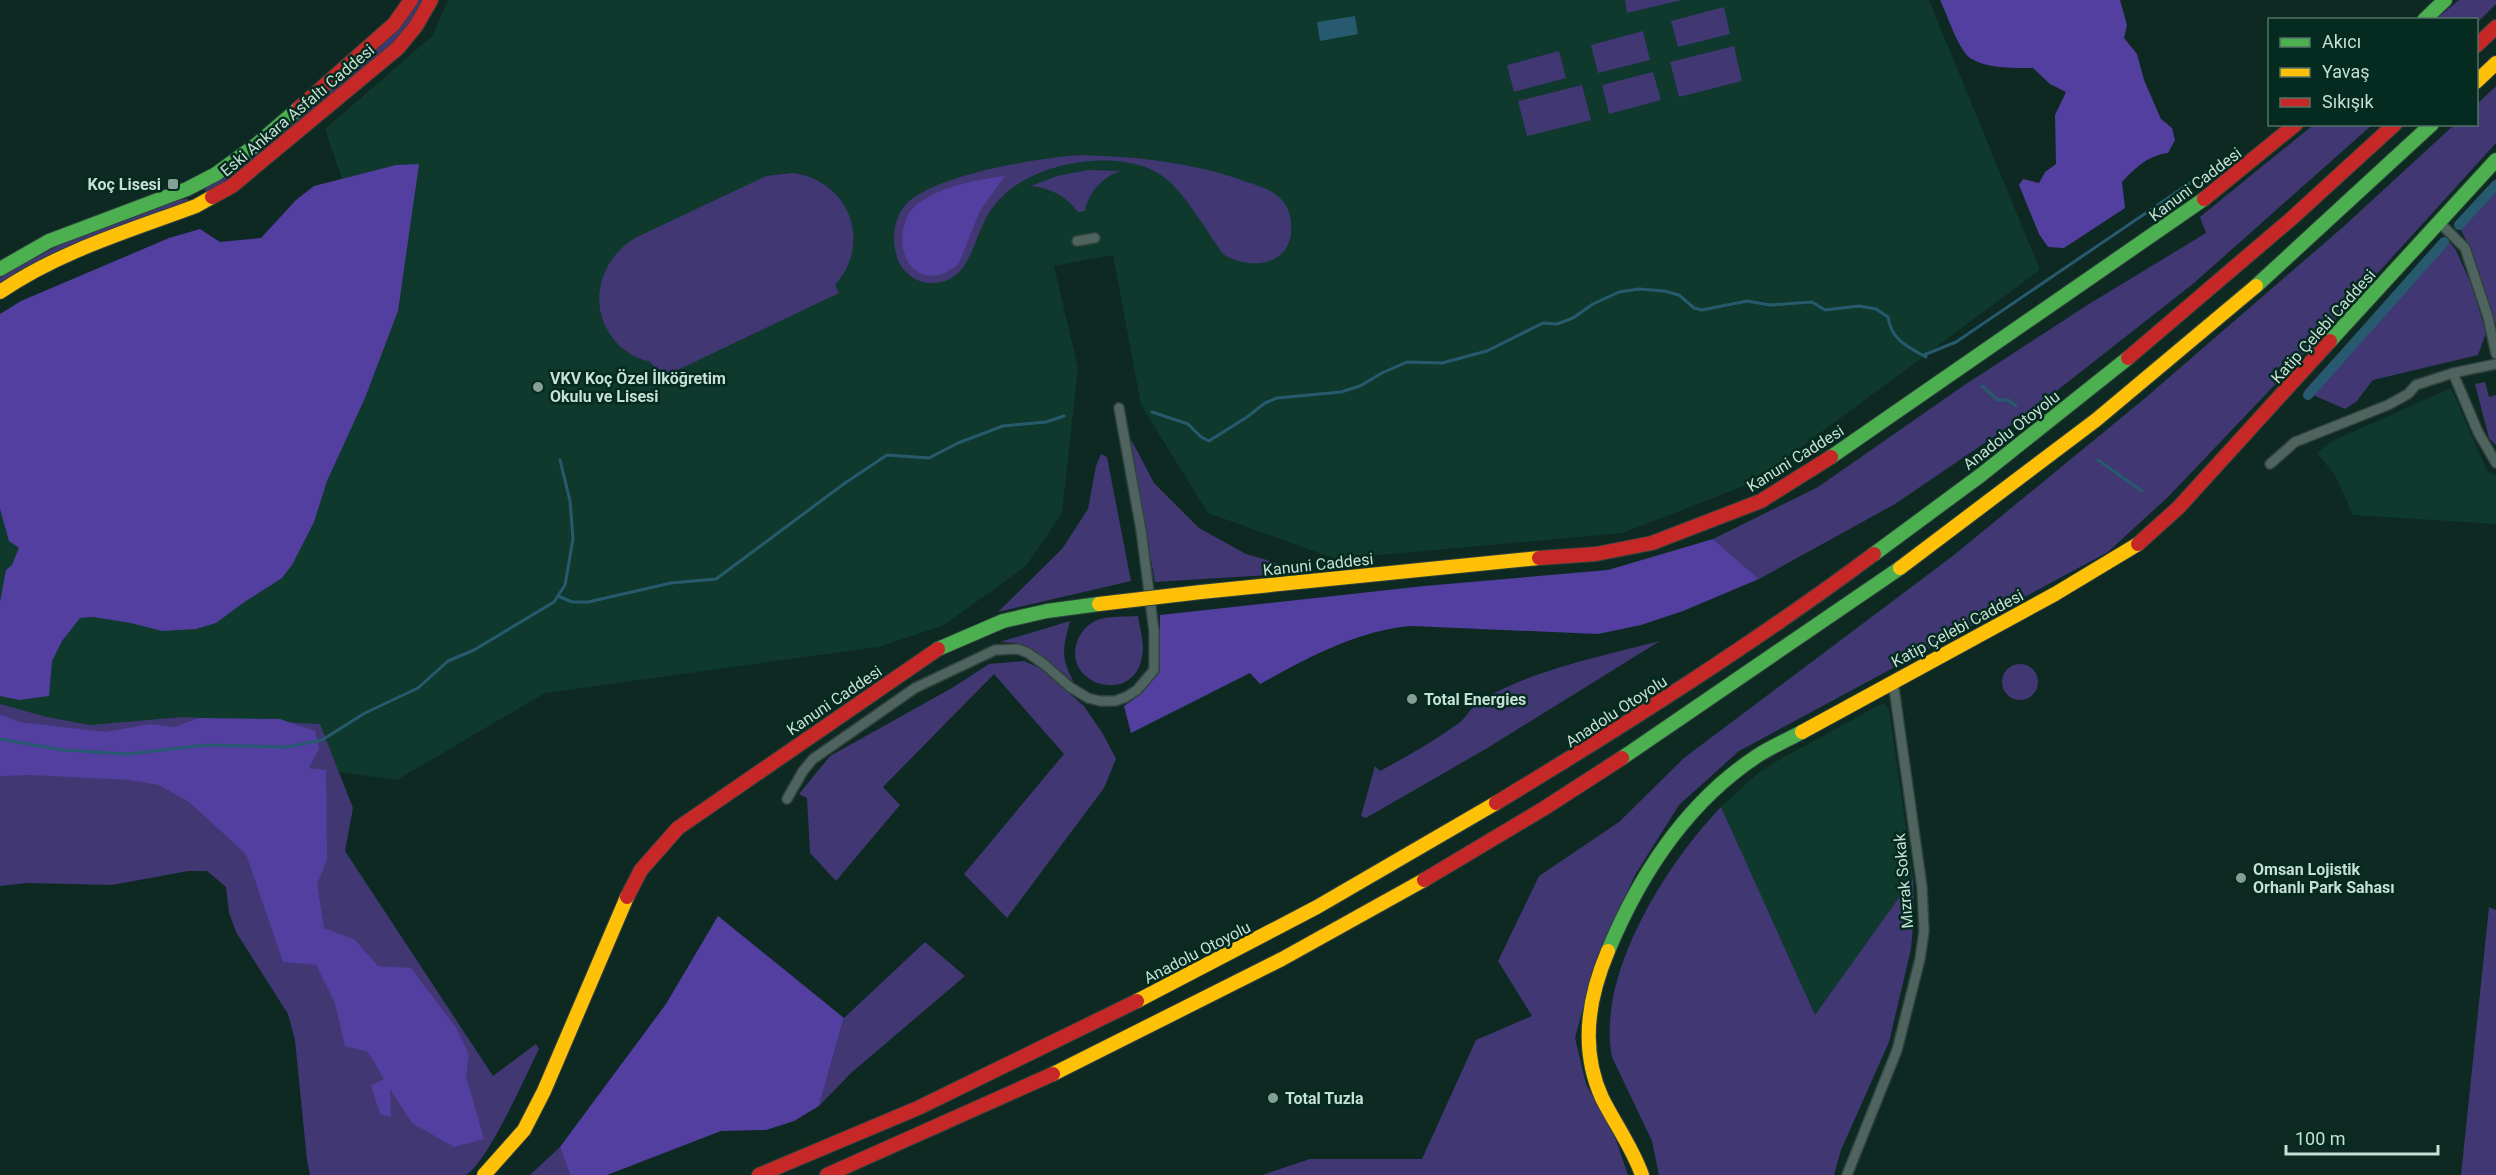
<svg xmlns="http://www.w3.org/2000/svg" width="2496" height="1175" font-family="Roboto,sans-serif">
<rect width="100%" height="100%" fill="#0d2922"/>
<g fill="#0e392c">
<polygon points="448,0 1929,0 2040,270 1754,482 1623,533 1336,559 1208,513 1141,405 1113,255 1054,266 1078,368 1062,513 1026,566 944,625 878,647 545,693 397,780 0,726 0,319 269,247 343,182 325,129 432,36"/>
<polygon points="2451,388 2487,471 2496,476 2496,524 2353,515 2336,477 2317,453 2330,442"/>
<polygon points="1883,703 1889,709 1913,878 1815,1016 1721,807 1757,774 1777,761"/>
</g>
<g fill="#403773">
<polygon points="418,0 424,0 416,15 392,44 229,181 206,191 204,189 234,171 350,72"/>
<polygon points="1625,0 1682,0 1627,13"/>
<polygon points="2459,0 2496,0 2496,4 2477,23 2476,20 2436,19"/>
<polygon points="1724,7 1730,34 1678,47 1671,21"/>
<polygon points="1643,31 1650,60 1598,73 1591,45"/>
<polygon points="1734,46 1742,81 1679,97 1670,62"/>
<polygon points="1559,51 1566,78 1514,92 1507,65"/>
<polygon points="1653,72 1661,100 1609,114 1602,85"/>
<polygon points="1582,85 1591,120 1527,136 1518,101"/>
<polygon points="2496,86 2496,143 2306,352 2169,496 2108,552 1739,751 1679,805 1635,875 1597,957 1575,1038 1586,1084 1616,1140 1628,1175 1262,1175 1310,1159 1422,1159 1476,1040 1532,1016 1498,961 1539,876 1619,822 1684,758 1954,555 2144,399 2343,227 2454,125 2476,124 2477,104"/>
<polygon points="2313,125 2372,125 2194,283 2026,415 1895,504 1759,579 1713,539 1818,487 1963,386 2089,304 2206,233 2200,217"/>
<path d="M1082 155C1138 157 1192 162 1244 181 1257 185 1271 189 1281 199 1287 205 1291 215 1291 224 1295 265 1251 272 1223 254 1208 233 1190 202 1172 184 1134 145 1041 159 1004 195 997 201 989 211 985 220 972 245 968 284 930 283 916 283 903 272 898 260 892 244 892 224 903 208 926 175 1043 157 1082 155Z"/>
<path d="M1088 170 1120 171C1102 178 1089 191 1085 211L1078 212C1066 196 1051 188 1031 186L1057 176Z"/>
<path d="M793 173C849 181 873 242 835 285L839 293 659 379C657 375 654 365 650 362 648 360 644 361 641 359 631 355 622 349 615 341 586 307 599 258 637 237L766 176Z"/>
<polygon points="2496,179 2496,325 2472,251 2457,223"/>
<polygon points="188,199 189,202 0,284 0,278 8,272 71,239 177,200"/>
<polygon points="2445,237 2456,250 2472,286 2486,333 2478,355 2373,380 2356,402 2345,409 2304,391"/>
<polygon points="2485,382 2489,397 2496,395 2496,445 2489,438 2475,384"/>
<polygon points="1132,441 1154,483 1199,528 1246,554 1294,568 1300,573 1155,582 1130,445"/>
<polygon points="1101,454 1107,457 1131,581 998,612 1062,549 1088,509 1096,466"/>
<path d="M1138 616C1140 629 1145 645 1142 657 1133 708 1057 683 1079 637 1084 628 1091 622 1100 619 1112 616 1125 617 1138 616Z"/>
<path d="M1070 621C1063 649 1060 657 1074 682L1043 658 1018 643 1000 642Z"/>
<path d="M1660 641 1489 747 1366 818 1361 816 1375 766 1380 771C1408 756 1434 741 1459 723 1466 718 1470 708 1478 703 1523 672 1606 655 1660 641Z"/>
<polygon points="1024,661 1040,668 1084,706 1103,734 1116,759 1104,788 1007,918 964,874 1064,754 994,674 883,787 900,805 836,881 810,853 807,798 799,794 830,756 952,688 989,664"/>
<circle cx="2020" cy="682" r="18"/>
<path d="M0 704 47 717 90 725 183 717 320 724 353 808 345 851 493 1076 536 1044 539 1049C526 1075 488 1162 466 1175H310L307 1160 295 1040 288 1014 236 932 229 913 226 887 207 871H188L112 885 27 883 0 886Z"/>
<path d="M1721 807 1815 1015 1913 878 1914 915 1911 949 1889 1042 1841 1150 1834 1175H1659L1652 1141 1612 1057C1596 975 1666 864 1721 807Z"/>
<polygon points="2489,907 2496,910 2496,1175 2461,1175"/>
<polygon points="925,942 965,976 851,1073 819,1106 844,1018"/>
<polygon points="560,1147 570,1175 530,1175"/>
</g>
<g fill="#533f9f">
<path d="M1940 0H2120L2127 25 2124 38 2137 54 2144 80 2161 119 2172 128 2175 140 2168 153C2149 155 2135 168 2122 182L2125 208 2064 248 2048 247 2039 234 2019 185 2023 179 2039 183 2045 172 2056 164 2055 115 2066 92 2050 84 2033 68C2014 68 1987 69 1970 58 1958 49 1947 14 1940 0Z"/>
<polygon points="419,164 398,311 365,398 327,481 314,522 292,565 282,578 243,603 216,623 196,629 162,631 131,623 93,617 80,618 62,641 52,661 49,696 19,700 0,696 0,602 6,570 12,565 19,548 9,541 0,509 0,314 21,301 169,238 200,229 220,242 261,238 296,200 314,186 396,165"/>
<path d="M1005 176 980 211 959 263C931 291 897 270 903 231 904 225 907 215 911 210 934 187 974 180 1005 176Z"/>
<path d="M1713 539 1759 579 1683 611 1641 625 1598 634 1411 626C1355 631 1308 658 1260 684L1250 673 1131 733 1124 706 1141 694 1160 671V615L1424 586 1608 570Z"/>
<polygon points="0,714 19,722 106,732 150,724 174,727 199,718 280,719 315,731 319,749 309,768 326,770 327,860 317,884 324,928 355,940 378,966 411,968 457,1029 469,1055 466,1076 484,1139 454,1147 412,1123 390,1089 391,1117 380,1114 371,1085 384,1079 368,1052 345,1046 335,1003 316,965 283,962 246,854 189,802 159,785 130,780 30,775 0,776"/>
<polygon points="718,916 844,1018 819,1106 794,1121 766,1130 721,1131 607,1175 570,1175 560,1147 666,1004"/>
</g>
<polygon fill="#275a6e" points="1355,16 1358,34 1320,41 1317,22"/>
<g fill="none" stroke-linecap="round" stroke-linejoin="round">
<g stroke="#275a6e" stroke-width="3">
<polyline points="1924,355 1956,342 2218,164"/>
<polyline points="1982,386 1998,400 2008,400 2016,406"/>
<path d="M1152 412 1188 424 1201 437 1209 441 1247 417 1265 403 1277 398 1341 392 1360 386 1382 373 1407 362 1442 363 1487 351 1543 323 1557 324 1573 318 1593 304 1619 292 1639 289 1664 291 1679 295 1694 308 1702 310 1747 301 1770 305 1812 302 1825 310 1859 306 1876 309 1888 317C1891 340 1908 347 1926 357"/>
<polyline points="2098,460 2142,491"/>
<polyline points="558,596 572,602 588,602 671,583 716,579 845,483 887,455 929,458 958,443 1003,426 1046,422 1064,416"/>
<polyline points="0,739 63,750 128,754 206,745 287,747 322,740 365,713 418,688 448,661 474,650 554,602 565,585 573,539 570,501 560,460"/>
</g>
<g stroke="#275a6e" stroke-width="10">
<polyline points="2459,225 2496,185"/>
<polyline points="2308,395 2444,242"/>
</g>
<defs>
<g id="street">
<polyline points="2439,222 2465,248 2488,317 2496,354"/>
<polyline points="1077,241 1095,238"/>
<polyline points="2453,373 2478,432 2496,463"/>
<polyline points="2270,464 2295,442 2388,405 2408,394 2416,385 2453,373 2496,364"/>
<polyline points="787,799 803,771 813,759 915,688 995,650 1018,649 1028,653 1044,664 1070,687 1088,698 1100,701 1115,701 1126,697 1137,690 1154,670 1154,631 1141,530 1119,408"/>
<polyline points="1847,1175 1897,1050 1920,959 1924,931 1922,887 1893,681"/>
</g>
<g id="fast">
<polyline points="2424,20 2445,0"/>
<polyline points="0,269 49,241 187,189 216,174 256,145 299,108"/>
<polyline points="2256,286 2432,124"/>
<polyline points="2330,341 2496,160"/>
<polyline points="1831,457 2204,199"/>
<polyline points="1874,554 1981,475 2128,358"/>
<polyline points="938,649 1003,621 1047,611 1099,604"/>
<polyline points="1622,758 1900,568"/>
<path d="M1608 951C1640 874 1686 803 1757 756 1771 747 1787 740 1802 732"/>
</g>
<g id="slow">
<polyline points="2476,82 2496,63"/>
<path d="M0 292C60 251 129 231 196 206L212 197"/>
<polyline points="1900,568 2096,420 2256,286"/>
<polyline points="1201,592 1539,558"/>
<polyline points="1802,732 2055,594 2138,544"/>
<path d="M1608 951C1588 998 1580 1050 1602 1098 1615 1124 1632 1147 1642 1175"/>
<polyline points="1137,1001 1317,907 1496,803"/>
<polyline points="1053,1074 1282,959 1424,880"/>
<polyline points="484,1175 524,1130 544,1091 627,897"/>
</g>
<g id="jam">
<polyline points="2476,46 2496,27"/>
<polyline points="299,108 394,24 411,0"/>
<polyline points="212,197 232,186 398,48 416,26 431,0"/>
<polyline points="2204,199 2296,124"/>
<polyline points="2128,358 2291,219 2395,124"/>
<polyline points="2138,544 2179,507 2330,341"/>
<polyline points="1539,558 1596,554 1652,543 1761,501 1831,457"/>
<path d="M1496 803C1625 725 1753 644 1874 554"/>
<polyline points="1424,880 1543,809 1622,758"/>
<polyline points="627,897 641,870 678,828 938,649"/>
<polyline points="759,1175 918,1108 1137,1001"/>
<polyline points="827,1175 1053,1074"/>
</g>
</defs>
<use href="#street" stroke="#31433e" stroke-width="12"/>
<use href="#fast" stroke="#31433e" stroke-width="16"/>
<use href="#slow" stroke="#31433e" stroke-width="16"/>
<use href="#jam" stroke="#31433e" stroke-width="16"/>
<use href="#street" stroke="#4f645e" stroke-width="9"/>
<use href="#fast" stroke="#4caf50" stroke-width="14"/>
<use href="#slow" stroke="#ffc107" stroke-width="14"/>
<use href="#jam" stroke="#c62828" stroke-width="14"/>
<defs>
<polyline id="slow-bridge" points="1099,604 1201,592"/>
</defs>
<use href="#slow-bridge" stroke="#31433e" stroke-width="16" stroke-linecap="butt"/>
<use href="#slow-bridge" stroke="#ffc107" stroke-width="14"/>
</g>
<g fill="#869f96" stroke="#052a1f" stroke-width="2">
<rect x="167" y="178" width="12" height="12" rx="3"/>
<circle cx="538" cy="387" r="6"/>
<circle cx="1412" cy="699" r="6"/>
<circle cx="2241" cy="878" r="6"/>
<circle cx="1273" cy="1098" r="6"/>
</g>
<g text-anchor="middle" stroke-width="5" stroke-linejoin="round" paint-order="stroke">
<g font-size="16" fill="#c7dfd5" stroke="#052a1f">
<text transform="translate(297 110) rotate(-40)" y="6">Eski Ankara Asfaltı Caddesi</text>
<text transform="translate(2195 184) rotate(-37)" y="6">Kanuni Caddesi</text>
<text transform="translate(2323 326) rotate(-48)" y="6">Katip Çelebi Caddesi</text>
<text transform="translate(2011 430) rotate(-38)" y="6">Anadolu Otoyolu</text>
<text transform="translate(1795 458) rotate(-32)" y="6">Kanuni Caddesi</text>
<text transform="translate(1318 564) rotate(-6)" y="6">Kanuni Caddesi</text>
<text transform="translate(1957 628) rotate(-28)" y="6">Katip Çelebi Caddesi</text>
<text transform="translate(834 700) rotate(-34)" y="6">Kanuni Caddesi</text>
<text transform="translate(1616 711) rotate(-33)" y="6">Anadolu Otoyolu</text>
<text transform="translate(1903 881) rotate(-95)" y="6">Mızrak Sokak</text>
<text transform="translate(1197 952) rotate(-27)" y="6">Anadolu Otoyolu</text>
</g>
<g font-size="16" font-weight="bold" fill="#c7dfd5" stroke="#052a1f" text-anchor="start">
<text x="161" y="190" text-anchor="end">Koç Lisesi</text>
<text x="550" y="384">VKV Koç Özel İlköğretim<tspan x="550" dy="18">Okulu ve Lisesi</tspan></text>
<text x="1424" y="705">Total Energies</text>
<text x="2253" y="875">Omsan Lojistik<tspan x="2253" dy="18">Orhanlı Park Sahası</tspan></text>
<text x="1285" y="1104">Total Tuzla</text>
</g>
</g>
<rect x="2268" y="18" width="210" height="108" fill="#052a1f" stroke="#537268" stroke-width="1.5"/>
<rect x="2280" y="38" width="30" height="9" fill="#4caf50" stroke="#537268" stroke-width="1.5"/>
<text x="2322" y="48" font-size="18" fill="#c7dfd5">Akıcı</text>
<rect x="2280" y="68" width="30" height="9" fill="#ffc107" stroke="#537268" stroke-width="1.5"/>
<text x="2322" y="78" font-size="18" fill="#c7dfd5">Yavaş</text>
<rect x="2280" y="98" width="30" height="9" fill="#c62828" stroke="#537268" stroke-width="1.5"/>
<text x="2322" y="108" font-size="18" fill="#c7dfd5">Sıkışık</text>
<path d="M2286 1145v9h152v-9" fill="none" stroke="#c7dfd5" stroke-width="3"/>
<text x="2295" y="1145" font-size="18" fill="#c7dfd5" stroke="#052a1f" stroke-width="4.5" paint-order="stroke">100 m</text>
</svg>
